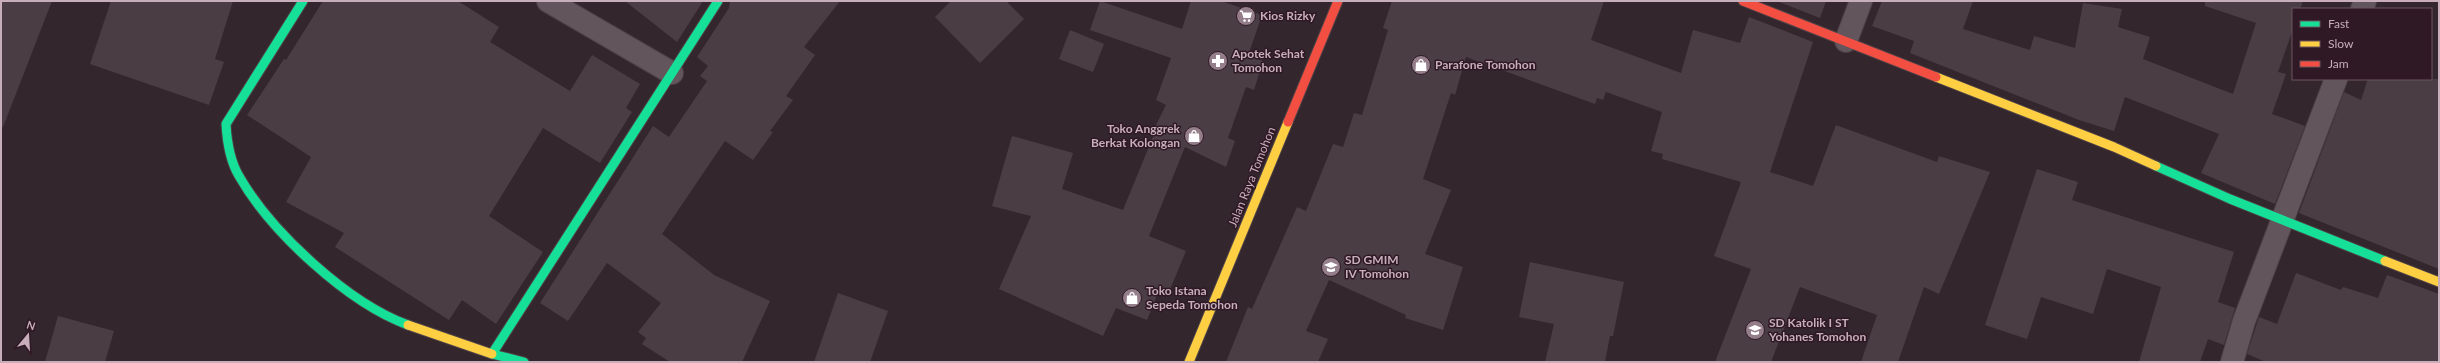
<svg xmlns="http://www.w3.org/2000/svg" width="2440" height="363" font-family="Lato,sans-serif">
<rect width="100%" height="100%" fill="#34262d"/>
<g fill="#4a3e44">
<polygon points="1,1 52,1 3,127 1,127"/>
<polygon points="111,1 233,1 215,59 224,62 209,105 90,64"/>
<polygon points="323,1 458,1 499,27 490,42 570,91 592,55 640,84 626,108 632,112 600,163 543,128 489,216 543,252 496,324 462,300 449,320 335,247 344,233 286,202 311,157 247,115 284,59 286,60"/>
<polygon points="625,1 703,1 677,42"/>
<polygon points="730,1 840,1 804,47 815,55 786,96 793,100 770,131 773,132 753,160 725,141 662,234 714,275 770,301 742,362 670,362 642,344 646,338 638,332 661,303 607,263 568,321 540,303 653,126 669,137 707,81 700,76 708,66 697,57 729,8"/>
<polygon points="951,1 1006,1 1024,19 980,63 935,17"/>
<polygon points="1100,1 1182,29 1191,1 1221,1 1262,15 1248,56 1263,61 1254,90 1246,87 1228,138 1235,141 1226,167 1185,147 1149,236 1186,251 1169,292 1160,288 1147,320 1116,308 1103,336 999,289 1031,216 992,206 1012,136 1073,153 1062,189 1123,210 1155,132 1153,131 1166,105 1156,100 1171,58 1090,30"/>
<polygon points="1392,1 1604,1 1591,40 1681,73 1693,30 1740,43 1749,17 1813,42 1770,172 1813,186 1836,125 1937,162 1939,156 1990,172 1939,294 1924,287 1898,362 1861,362 1877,315 1800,287 1771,362 1715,362 1751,269 1714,256 1741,182 1662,159 1663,154 1651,151 1662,112 1606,92 1603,100 1597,98 1595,104 1466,57 1455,95 1451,93 1423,179 1451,190 1425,254 1463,267 1443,330 1405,318 1406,315 1329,280 1306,331 1328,339 1318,362 1226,362 1248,307 1252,309 1297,207 1306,211 1333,144 1343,147 1354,113 1362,115 1388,30 1383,28"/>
<polygon points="1777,1 1826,1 1820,18"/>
<polygon points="1882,1 1973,1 1963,29 2030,50 2034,36 2075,48 2083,3 2122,9 2118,27 2150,37 2143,59 2233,94 2256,23 2205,6 2205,1 2303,1 2300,9 2293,9 2293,29 2278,72 2286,74 2272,114 2305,126 2275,204 2201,173 2219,134 2125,97 2114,131 2079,120 1910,53 1914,41 1872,26"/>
<polygon points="1070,30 1104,44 1093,72 1059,59"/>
<polygon points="2368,79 2439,79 2439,269 2299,213 2344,92 2361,100"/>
<polygon points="2037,169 2078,182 2072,200 2234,252 2218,302 2235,308 2224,345 2208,339 2200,362 2139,362 2161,287 2107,269 2093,314 2041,297 2027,339 1985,325"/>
<polygon points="1530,262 1624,282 1613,336 1610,336 1605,362 1545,362 1554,324 1519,317"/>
<polygon points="2296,273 2341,290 2343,287 2378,298 2387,275 2439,294 2439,362 2266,362 2247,354 2259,317 2277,324"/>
<polygon points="838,293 888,311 870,362 814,362"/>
<polygon points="58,316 114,331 105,362 45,362"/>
</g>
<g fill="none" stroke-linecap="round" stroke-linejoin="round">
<defs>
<g id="street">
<polyline points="548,1 672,73"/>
<polyline points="2362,9 2365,1"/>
<polyline points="1846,41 1861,1"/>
<polyline points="2232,362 2244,321 2336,79"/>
</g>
<g id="fast">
<path d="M303 1 226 124C227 142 230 161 239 176 271 232 348 303 408 325"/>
<polyline points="2156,166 2230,199 2385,261"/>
<polyline points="524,362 492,354 718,1"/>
</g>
<g id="slow">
<polyline points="1936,77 2114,147 2156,166"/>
<polyline points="2385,261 2439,282"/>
<polyline points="408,325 492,354"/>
<polyline points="1189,362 1288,122"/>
</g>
<g id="jam">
<polyline points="1743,1 1936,77"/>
<polyline points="1288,122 1338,1"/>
</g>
</defs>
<use href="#street" stroke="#4d4247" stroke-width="24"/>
<use href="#fast" stroke="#4d4247" stroke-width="11"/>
<use href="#slow" stroke="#4d4247" stroke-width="11"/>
<use href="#jam" stroke="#4d4247" stroke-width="11"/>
<use href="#street" stroke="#62565c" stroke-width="22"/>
<use href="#fast" stroke="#16e098" stroke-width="9"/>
<use href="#slow" stroke="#ffcf43" stroke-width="9"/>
<use href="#jam" stroke="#f24e42" stroke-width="9"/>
</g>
<defs>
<symbol id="supermarket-disc" viewBox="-11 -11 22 22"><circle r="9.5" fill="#947e89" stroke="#2f1924"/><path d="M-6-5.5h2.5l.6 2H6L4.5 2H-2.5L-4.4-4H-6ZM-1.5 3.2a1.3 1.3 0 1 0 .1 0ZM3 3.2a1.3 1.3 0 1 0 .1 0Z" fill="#fff"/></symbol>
<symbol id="pharmacy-disc" viewBox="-11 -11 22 22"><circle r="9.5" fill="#947e89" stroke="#2f1924"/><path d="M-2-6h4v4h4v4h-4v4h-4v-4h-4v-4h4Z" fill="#fff"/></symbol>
<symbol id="shop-disc" viewBox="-11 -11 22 22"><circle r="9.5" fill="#947e89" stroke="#2f1924"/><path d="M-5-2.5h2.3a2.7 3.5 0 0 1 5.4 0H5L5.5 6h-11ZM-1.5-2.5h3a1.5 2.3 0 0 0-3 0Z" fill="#fff"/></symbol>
<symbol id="school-disc" viewBox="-11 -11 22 22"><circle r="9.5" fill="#947e89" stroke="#2f1924"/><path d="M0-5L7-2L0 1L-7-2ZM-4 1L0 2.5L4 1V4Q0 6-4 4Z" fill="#fff"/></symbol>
</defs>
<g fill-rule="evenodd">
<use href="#supermarket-disc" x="1235" y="5" width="22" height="22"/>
<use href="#pharmacy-disc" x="1207" y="50" width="22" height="22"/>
<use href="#shop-disc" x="1410" y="54" width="22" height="22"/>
<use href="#shop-disc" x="1183" y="125" width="22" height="22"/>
<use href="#school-disc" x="1320" y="256" width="22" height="22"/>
<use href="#shop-disc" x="1121" y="287" width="22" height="22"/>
<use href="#school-disc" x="1744" y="319" width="22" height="22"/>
</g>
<g text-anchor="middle" stroke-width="3" stroke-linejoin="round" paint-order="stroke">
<g font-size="12" font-weight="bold" fill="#c7aeba" stroke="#2f1924" text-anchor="start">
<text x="1260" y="20">Kios Rizky</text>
<text x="1232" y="58">Apotek Sehat<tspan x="1232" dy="14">Tomohon</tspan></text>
<text x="1435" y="69">Parafone Tomohon</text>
<text x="1180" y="133" text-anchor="end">Toko Anggrek<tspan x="1180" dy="14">Berkat Kolongan</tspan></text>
<text x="1345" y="264">SD GMIM<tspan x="1345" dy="14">IV Tomohon</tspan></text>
<text x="1146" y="295">Toko Istana<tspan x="1146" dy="14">Sepeda Tomohon</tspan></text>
<text x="1769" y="327">SD Katolik I ST<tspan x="1769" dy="14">Yohanes Tomohon</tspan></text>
</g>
<g font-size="12" fill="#c7aeba" stroke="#2f1924">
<text transform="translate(1252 177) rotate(-68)" y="4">Jalan Raya Tomohon</text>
</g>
</g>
<rect width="2440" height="363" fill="none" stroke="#c7aeba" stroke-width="4"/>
<rect x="2292" y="8" width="140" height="72" fill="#2f1924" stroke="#6c5560"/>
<rect x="2300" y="21" width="20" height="6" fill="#16e098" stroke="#6c5560"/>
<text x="2328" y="28" font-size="12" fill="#c7aeba">Fast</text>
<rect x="2300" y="41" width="20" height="6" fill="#ffcf43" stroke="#6c5560"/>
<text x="2328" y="48" font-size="12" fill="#c7aeba">Slow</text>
<rect x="2300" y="61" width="20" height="6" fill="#f24e42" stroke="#6c5560"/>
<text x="2328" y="68" font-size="12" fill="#c7aeba">Jam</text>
<g transform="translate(28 335) rotate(18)" stroke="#2f1924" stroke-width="3" paint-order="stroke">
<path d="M0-3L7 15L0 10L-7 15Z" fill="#c7aeba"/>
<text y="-6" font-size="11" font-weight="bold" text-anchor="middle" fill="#c7aeba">N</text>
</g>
</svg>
